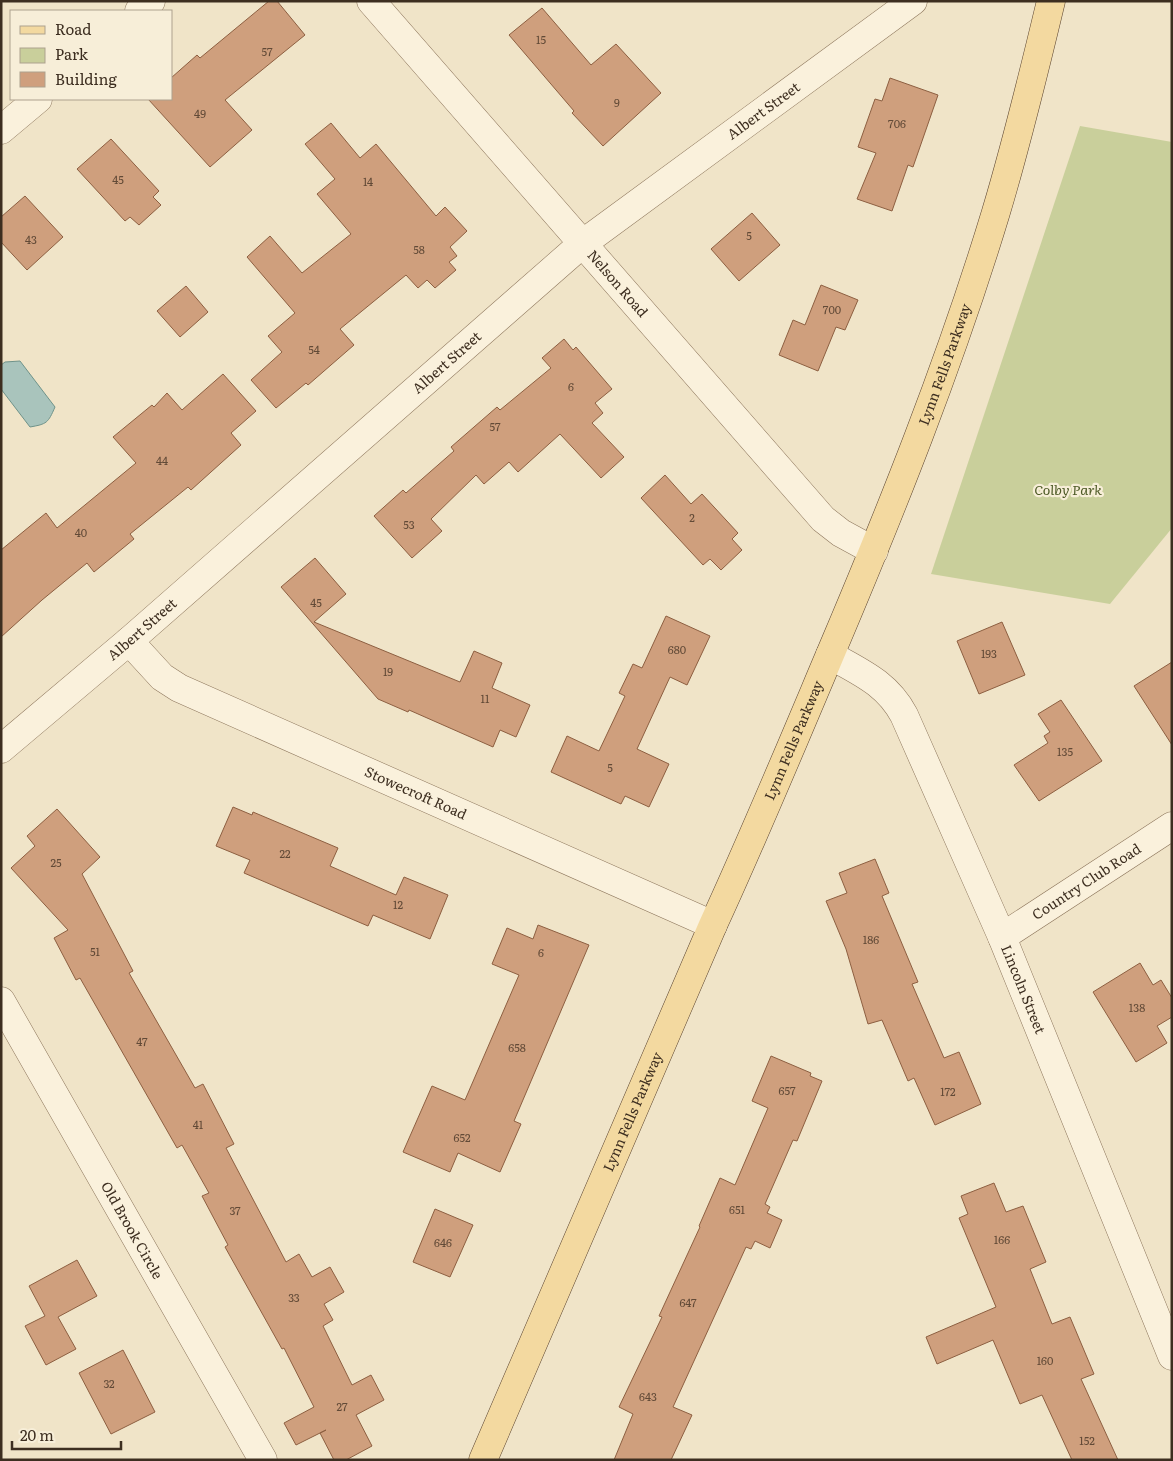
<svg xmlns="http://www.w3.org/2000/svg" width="1173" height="1461" font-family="Literata,serif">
<rect width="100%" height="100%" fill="#f0e4c8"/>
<polygon fill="#c9cf9b" points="1080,126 1172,142 1172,528 1110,604 931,574"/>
<path fill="#a9c4bc" stroke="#6f938a" d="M20 361 55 407C48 423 47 424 30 427L1 389V365L5 362Z"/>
<g fill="#cf9f7d" stroke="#8d5f41">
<polygon points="269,1 277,1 305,35 225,100 252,130 210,167 148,99 171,99 171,78 197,55 200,58"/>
<polygon points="542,8 591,65 616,44 661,93 603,146 572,113 574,111 509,35"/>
<polygon points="890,78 938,95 913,167 908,165 892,211 857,199 876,153 858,147 875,99 882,101"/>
<polygon points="331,123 360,158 376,144 436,216 445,207 467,231 450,247 457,256 449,262 456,270 435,288 427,280 418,288 406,275 340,329 354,345 308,385 306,383 276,408 251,380 282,352 268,336 295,313 247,257 270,236 302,273 351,234 317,194 335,179 305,144"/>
<polygon points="111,139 159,191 153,197 161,205 139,225 130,217 125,221 77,169"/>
<polygon points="25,196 63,237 27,270 1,242 1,217"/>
<polygon points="752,213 780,245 739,281 711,249"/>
<polygon points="821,285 858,300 845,330 836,327 818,371 779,355 793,320 805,325"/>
<polygon points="186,286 208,312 180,337 157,311"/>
<polygon points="564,339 573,350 576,347 612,389 595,403 603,413 592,423 624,457 601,478 560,434 518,472 509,462 484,484 476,475 431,519 442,531 412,558 374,516 403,490 406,493 454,451 451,447 497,407 500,410 551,368 542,358"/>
<polygon points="223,374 256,411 231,433 241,445 191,490 188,487 130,534 134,539 94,572 87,563 42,600 1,637 1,550 46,513 57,528 136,463 113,437 152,405 154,407 167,393 182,410"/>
<polygon points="665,475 691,504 702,494 738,533 732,539 742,550 721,570 710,559 703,565 641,498"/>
<polygon points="315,558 346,594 314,622 460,682 474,651 502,663 492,688 530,705 516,737 500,730 493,747 409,710 408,712 378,699 281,587"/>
<polygon points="666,616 710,636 687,685 670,677 637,749 669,764 649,807 625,796 621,804 551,772 567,736 599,751 625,696 619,693 633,664 642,668"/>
<polygon points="1002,622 1025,675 979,694 957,641"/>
<polygon points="1172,662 1172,745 1134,686"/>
<polygon points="1061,700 1102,761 1039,801 1014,765 1048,743 1044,736 1050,732 1038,714"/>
<polygon points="233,807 252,815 253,812 338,848 330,866 396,895 404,877 448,895 430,939 373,915 368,926 244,873 250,860 216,846"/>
<polygon points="57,809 100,857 82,874 133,971 129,973 195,1088 203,1084 234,1144 226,1148 286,1262 299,1254 312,1277 330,1267 344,1292 324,1304 333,1320 323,1326 352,1385 371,1375 384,1400 356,1415 372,1446 346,1460 334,1460 320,1433 326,1430 296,1445 284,1423 314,1407 284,1348 282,1349 225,1247 228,1245 202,1196 209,1193 182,1145 177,1148 80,978 76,980 54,938 68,930 11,868 35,846 27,836"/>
<polygon points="875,859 889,893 882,896 918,982 912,984 944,1058 959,1052 981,1104 935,1125 914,1078 908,1081 882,1020 868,1024 846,949 826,901 847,893 839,873"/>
<polygon points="538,925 589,945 514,1121 521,1124 500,1172 458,1153 450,1172 403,1152 432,1086 465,1100 519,975 492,964 507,928 533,939"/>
<polygon points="1140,963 1153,985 1161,980 1172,998 1172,1017 1157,1026 1167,1043 1136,1062 1093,992"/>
<polygon points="771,1056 811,1073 810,1076 822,1081 797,1141 793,1140 765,1204 770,1207 767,1213 782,1220 770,1248 755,1241 751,1249 746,1247 673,1407 692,1415 671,1460 614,1460 633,1414 619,1407 662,1317 659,1316 700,1227 699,1226 720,1178 735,1185 768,1108 752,1101"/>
<polygon points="994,1183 1006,1212 1023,1206 1046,1262 1030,1269 1052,1324 1070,1317 1094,1374 1081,1379 1118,1460 1072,1460 1042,1395 1020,1404 993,1340 937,1364 926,1337 996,1307 959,1218 968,1214 961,1196"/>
<polygon points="435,1209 473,1225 450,1277 413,1262"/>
<polygon points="77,1260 97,1296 58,1317 76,1349 46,1365 25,1326 45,1316 29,1286"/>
<polygon points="123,1350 155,1412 111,1434 79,1373"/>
</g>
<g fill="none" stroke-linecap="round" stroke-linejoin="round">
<defs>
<g id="minor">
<polyline points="139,11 151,1"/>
<polyline points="1,130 38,99"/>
<path id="s1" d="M129 641 162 677 179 688 713 925"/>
<path id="s2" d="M1 749 129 641 582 244 913 1"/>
<path id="s3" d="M1002 937 1172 826"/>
<path id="s4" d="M1 1001 263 1460"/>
</g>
<g id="tertiary">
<path id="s5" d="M371 1 823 519 841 533 874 551"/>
<path id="s6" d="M830 655C860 672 887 683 904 715L1002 937 1172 1356"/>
</g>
<g id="primary">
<path id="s7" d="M483 1460 713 925C754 836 791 747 829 657 891 511 950 364 996 212 1017 142 1034 72 1051 1"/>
</g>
</defs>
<use href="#minor" stroke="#8d765c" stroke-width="29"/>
<use href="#tertiary" stroke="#8d765c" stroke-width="29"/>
<use href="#primary" stroke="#5b4430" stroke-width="29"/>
<use href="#minor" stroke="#faf1dc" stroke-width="28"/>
<use href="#tertiary" stroke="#faf1dc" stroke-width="28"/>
<use href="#primary" stroke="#f3d9a0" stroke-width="28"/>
</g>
<g text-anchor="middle" stroke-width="4.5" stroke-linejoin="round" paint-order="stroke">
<g font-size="11" fill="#624a37">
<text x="541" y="44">15</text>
<text x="267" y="56">57</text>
<text x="617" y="107">9</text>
<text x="200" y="118">49</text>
<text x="897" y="128">706</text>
<text x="118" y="184">45</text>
<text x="368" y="186">14</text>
<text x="749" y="240">5</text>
<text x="31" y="244">43</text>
<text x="419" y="254">58</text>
<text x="832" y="314">700</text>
<text x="314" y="354">54</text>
<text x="571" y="391">6</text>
<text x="495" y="431">57</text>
<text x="162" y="465">44</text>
<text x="692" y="522">2</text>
<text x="409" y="529">53</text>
<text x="81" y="537">40</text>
<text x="316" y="607">45</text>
<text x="677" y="654">680</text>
<text x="989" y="658">193</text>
<text x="388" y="676">19</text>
<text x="485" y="703">11</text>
<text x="1065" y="756">135</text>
<text x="610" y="772">5</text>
<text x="285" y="858">22</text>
<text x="56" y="867">25</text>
<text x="398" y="909">12</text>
<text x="871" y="944">186</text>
<text x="95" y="956">51</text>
<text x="541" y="957">6</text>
<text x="1137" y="1012">138</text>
<text x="142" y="1046">47</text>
<text x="517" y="1052">658</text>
<text x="787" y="1095">657</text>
<text x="948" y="1096">172</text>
<text x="198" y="1129">41</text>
<text x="462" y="1142">652</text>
<text x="737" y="1214">651</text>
<text x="235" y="1215">37</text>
<text x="1002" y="1244">166</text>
<text x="443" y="1247">646</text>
<text x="294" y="1302">33</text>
<text x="688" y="1307">647</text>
<text x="1045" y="1365">160</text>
<text x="109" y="1388">32</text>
<text x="648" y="1401">643</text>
<text x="342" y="1411">27</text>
<text x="1087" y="1445">152</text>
</g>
<g font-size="14" fill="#3d2e20" stroke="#f7eed8">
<text dy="5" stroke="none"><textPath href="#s2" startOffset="995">Albert Street</textPath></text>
<text dy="5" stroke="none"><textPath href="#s5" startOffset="375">Nelson Road</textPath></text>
<text dy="5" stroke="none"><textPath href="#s2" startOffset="590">Albert Street</textPath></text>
<text dy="5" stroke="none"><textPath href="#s7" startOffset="1189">Lynn Fells Parkway</textPath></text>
<text dy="5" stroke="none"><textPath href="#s2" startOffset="185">Albert Street</textPath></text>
<text dy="5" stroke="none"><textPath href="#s7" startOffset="784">Lynn Fells Parkway</textPath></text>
<text dy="5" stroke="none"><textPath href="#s1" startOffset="328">Stowecroft Road</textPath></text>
<text dy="5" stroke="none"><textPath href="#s3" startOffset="101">Country Club Road</textPath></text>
<text dy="5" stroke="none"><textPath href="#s6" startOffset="396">Lincoln Street</textPath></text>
<text dy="5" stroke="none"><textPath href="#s7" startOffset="379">Lynn Fells Parkway</textPath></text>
<text dy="5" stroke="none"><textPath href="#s4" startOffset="264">Old Brook Circle</textPath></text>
</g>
<g font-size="14" font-style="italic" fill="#4d5a26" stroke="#f7eed8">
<text x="1068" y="495">Colby Park</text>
</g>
</g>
<rect width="1173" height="1461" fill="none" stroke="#3d2e20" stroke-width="5"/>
<rect x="10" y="10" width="162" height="90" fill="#f7eed8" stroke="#ada18e"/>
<rect x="20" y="26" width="25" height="8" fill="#f3d9a0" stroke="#ada18e"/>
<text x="55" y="35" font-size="15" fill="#3d2e20">Road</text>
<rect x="20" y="48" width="25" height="15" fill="#c9cf9b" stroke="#ada18e"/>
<text x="55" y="60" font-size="15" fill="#3d2e20">Park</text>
<rect x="20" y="72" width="25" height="15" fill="#cf9f7d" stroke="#ada18e"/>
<text x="55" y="85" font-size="15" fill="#3d2e20">Building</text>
<path d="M12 1441v8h109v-8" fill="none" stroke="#3d2e20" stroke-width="2.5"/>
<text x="20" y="1441" font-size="15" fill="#3d2e20" stroke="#f7eed8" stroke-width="4" paint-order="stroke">20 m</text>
</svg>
